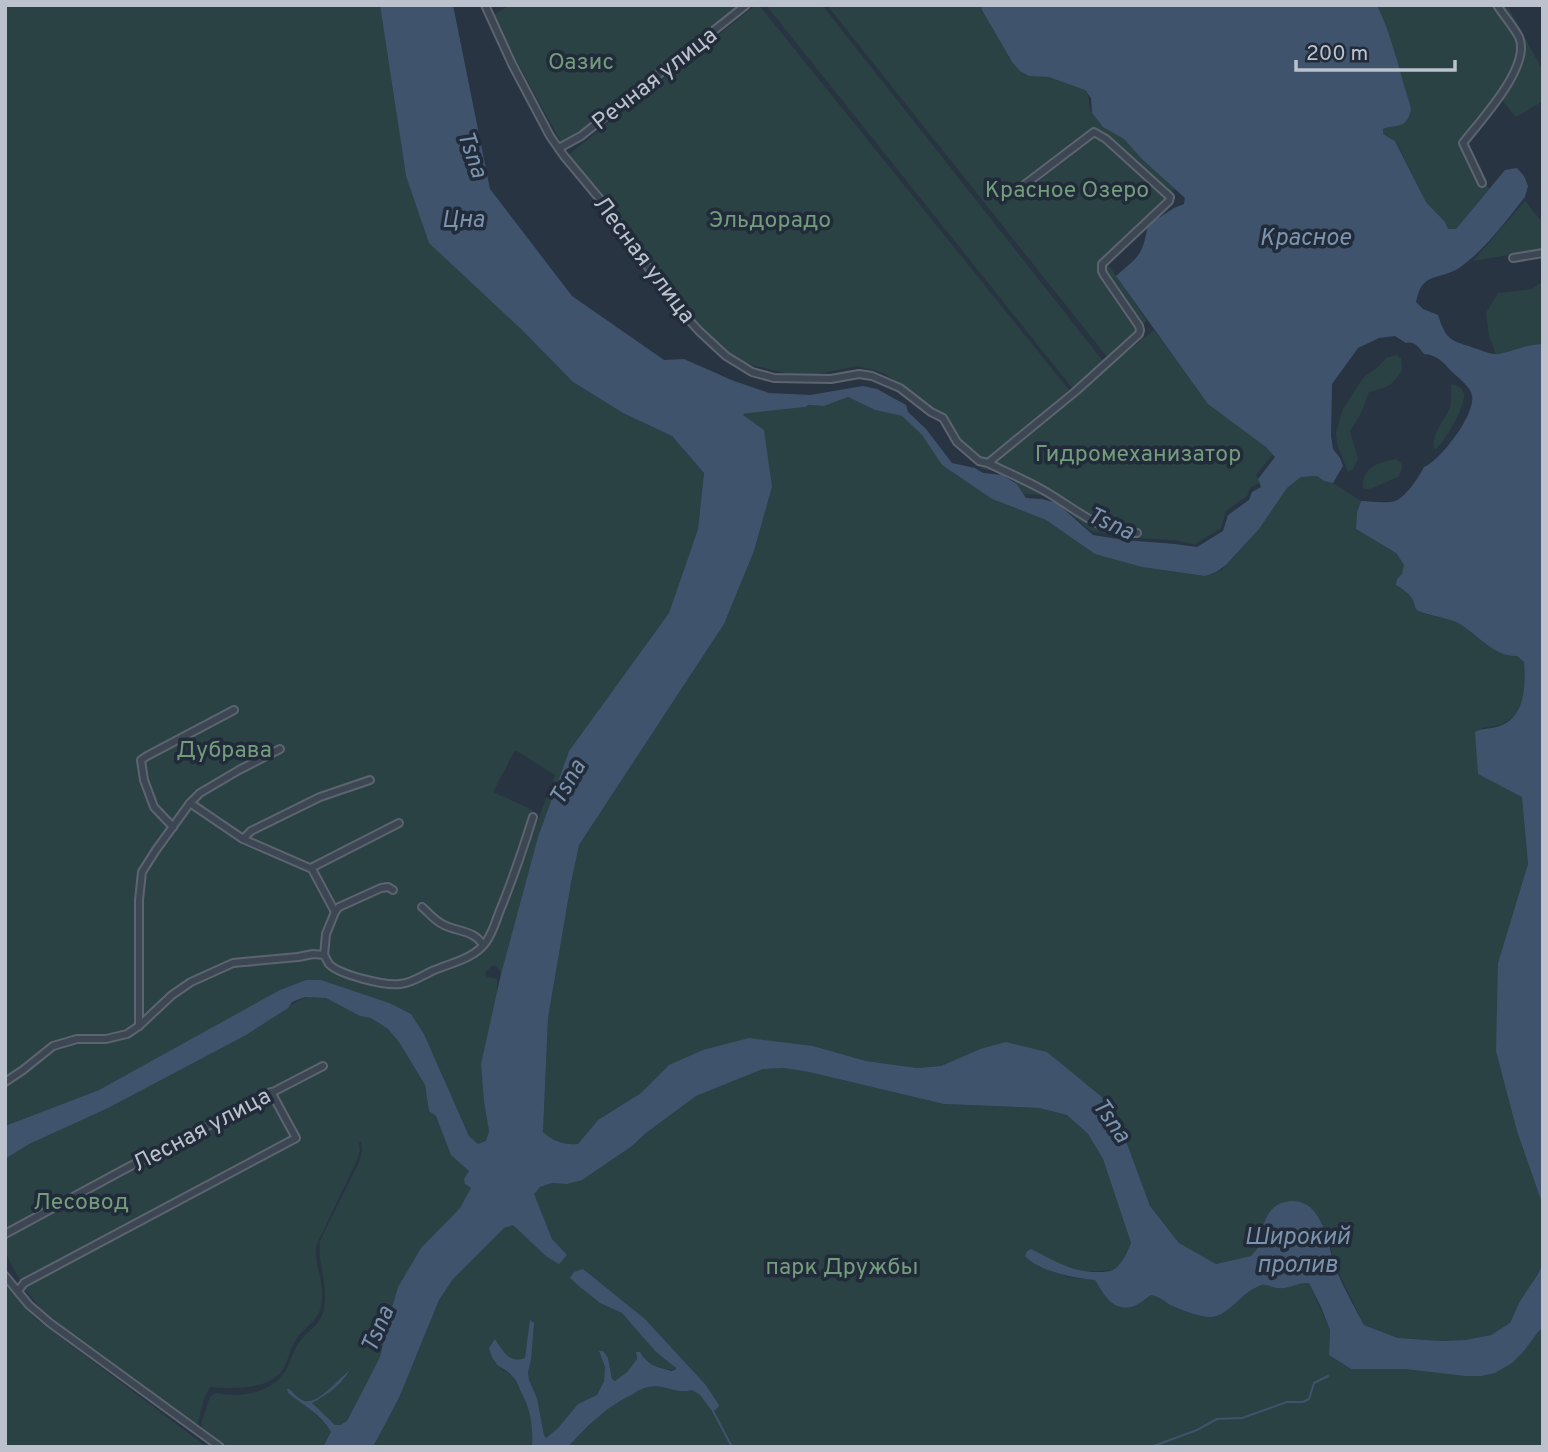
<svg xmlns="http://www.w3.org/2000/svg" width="1548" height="1452" font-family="Overpass,sans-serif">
<rect width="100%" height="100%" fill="#293443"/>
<g fill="#2b4244" fill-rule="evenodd">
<path d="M5 5H380L406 176 521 329 573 382 623 413 672 436 704 473 698 529 669 613 569 751 538 837 501 974C500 972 500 970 498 968 494 962 487 970 485 974L487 977 495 978 497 980V996L481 1064 489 1131C488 1139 487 1144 478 1145L469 1136 424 1034 411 1014 321 980 184 1044 99 1090 5 1126ZM515 750 555 775 491 944 486 939 516 862 533 810 493 792Z"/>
<polygon points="510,5 744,5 562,144 492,16"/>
<polygon points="756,5 759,5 1069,390 980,466 933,408 884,373 857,366 803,377 756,366 726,356 669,293 618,211 590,184 567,156"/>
<polygon points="766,5 822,5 1103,361 1073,389"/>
<polygon points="827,5 980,5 1009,58 1018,67 1082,86 1088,95 1090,110 1100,123 1116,130 1177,187 1103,257 1147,321 1108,358"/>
<path d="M1377 5H1507L1543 71V101L1516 117 1502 100 1467 145 1489 189 1456 229 1448 230 1445 222 1426 202 1396 141 1383 134V129C1391 124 1399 128 1407 121L1395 51Z"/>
<polygon points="1525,201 1543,223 1543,249 1473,261"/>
<polygon points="1543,281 1543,344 1535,344 1496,355 1489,335 1486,313 1498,293 1532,289"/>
<path d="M1154 330 1183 369 1264 443 1273 454 1256 475 1259 483 1250 488 1247 496 1226 511 1221 528 1195 544 1173 540 1122 537 1091 531 1055 500 1040 495 1024 494C1011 474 1003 471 980 469Z"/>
<path d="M1397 355 1401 359 1402 370C1391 387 1388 387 1369 392L1360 415 1350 431 1358 459 1353 469 1348 472 1337 444 1336 432 1343 409 1363 378 1378 367 1386 358Z"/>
<path d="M1452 384C1458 386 1463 388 1464 394 1466 406 1444 443 1435 450 1429 436 1445 421 1450 407 1452 399 1450 391 1452 384Z"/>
<path d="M848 397 875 410 902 416 922 435 942 465 992 499 1046 520 1095 554 1142 567 1204 576 1222 570 1259 529 1287 488 1301 477 1317 476 1324 481 1333 483 1361 501 1357 512 1356 529 1396 553 1404 565C1403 574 1403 584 1407 592 1409 595 1412 598 1414 601 1416 605 1415 608 1419 611 1426 616 1448 617 1460 624 1478 635 1494 657 1517 656L1524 662C1527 698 1524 725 1482 728L1478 774 1522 796 1528 864 1498 963 1517 1131 1543 1206V1263L1538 1274 1520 1301 1510 1323 1491 1335 1465 1340 1441 1341 1398 1338 1364 1325 1336 1267 1325 1229 1267 1237 1251 1256 1216 1264 1179 1243 1150 1206 1115 1111 1047 1052 980 1049 941 1066 917 1068 866 1061 813 1046 669 1065 641 1093 598 1120 578 1144C564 1145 554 1141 543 1132L548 1018 571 883 579 845 724 624 754 551 772 487 742 415 750 406 769 402 824 406Z"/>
<path d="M1396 459 1401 463C1403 468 1401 472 1398 477 1389 480 1372 490 1365 489L1363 487C1362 467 1379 462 1396 459Z"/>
<path d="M306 997 326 998 360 1016 371 1018 388 1029 399 1042 425 1085 429 1111 431 1110 480 1161 464 1179 466 1185 472 1188 460 1208 421 1248 398 1287 388 1321 380 1357 347 1421 340 1425H335L312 1405V1403C325 1396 335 1388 345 1378V1373C339 1382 314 1406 303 1401 298 1399 293 1392 290 1389L330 1429 332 1432 323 1447H226L204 1431 201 1424 210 1397 216 1393C239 1398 269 1394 284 1373 290 1365 292 1353 298 1344 310 1326 324 1326 325 1300 326 1280 318 1261 320 1241L360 1160 362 1151 361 1142 359 1143 360 1150 357 1160 316 1246C314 1264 324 1281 322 1299 320 1321 309 1323 297 1338 289 1349 288 1364 281 1372 266 1390 232 1389 210 1387L205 1396 197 1425C178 1411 157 1399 138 1384L137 1382 58 1325 55 1320 42 1310 24 1288 5 1252V1159L29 1144Z"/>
<path d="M784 1068 809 1072 944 1104 1039 1108 1067 1115 1088 1134 1103 1159 1131 1243 1121 1263 1114 1270 1084 1272 1063 1265 1037 1266 1067 1277 1095 1280 1108 1299 1132 1307 1151 1295C1160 1297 1163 1300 1170 1305 1179 1310 1191 1313 1201 1315 1204 1316 1209 1317 1212 1317 1231 1314 1240 1294 1257 1287 1266 1282 1268 1287 1277 1288 1288 1290 1298 1282 1309 1283L1330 1330 1329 1355 1351 1369H1405L1465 1376H1481L1495 1373 1512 1363 1524 1351 1538 1332 1543 1328V1447H568C586 1427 603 1409 628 1396 634 1393 641 1388 648 1387 664 1383 676 1395 692 1390L700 1395 711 1410 705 1384 645 1319 583 1270 581 1288 600 1303 622 1313 655 1351 676 1368 675 1370C658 1369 649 1365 640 1352H636L637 1359 627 1372 615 1381 612 1379 608 1358 599 1352 605 1367 604 1381 597 1396 578 1404 558 1428 546 1438 544 1435 537 1398 529 1380 528 1372 531 1360C527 1359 523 1360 519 1360 507 1361 501 1348 495 1340L493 1362 513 1377 525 1399 530 1411 533 1424 532 1447H373L399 1398 439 1300 453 1279 496 1234 504 1228 513 1224 547 1257 566 1256 552 1239 533 1194 540 1187 552 1183 567 1184 632 1146 646 1133 696 1096 763 1069Z"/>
<polygon points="5,1285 36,1319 207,1447 5,1447"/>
</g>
<g fill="#3f536c">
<path d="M380 5H453L490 189 572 296 664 360 684 359 734 381 769 393 810 395 863 386 877 389 906 405 908 412 926 429 952 463 975 468 983 473 1002 475 1017 484 1026 498 1042 499 1057 503 1093 535 1124 540 1175 544 1197 547 1223 531 1228 515 1249 500 1252 492 1261 487 1258 479 1275 457 1266 447 1208 404 1116 276C1140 255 1142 256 1148 225L1174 208 1184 204 1185 198 1142 159 1124 139 1103 127 1092 113 1091 98 1085 90 1049 77 1029 76 1020 71 1012 62 982 10 981 5H1377C1390 32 1397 60 1405 89 1407 95 1410 103 1411 110 1411 111 1408 119 1407 120 1402 128 1391 125 1383 129V134L1395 141 1426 202 1445 222 1448 229H1456L1505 170 1517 168 1524 176 1528 186 1525 197C1505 222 1485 250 1459 268 1438 281 1422 271 1416 302L1423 309 1438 315C1447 343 1452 340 1477 349 1484 351 1491 355 1499 354 1514 351 1527 344 1543 344V1206L1517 1131 1496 1051 1498 963 1528 864 1522 797 1478 774 1475 732C1483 728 1488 729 1496 727 1525 720 1526 687 1524 662L1517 656C1494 657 1478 635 1460 624 1450 618 1421 614 1417 610 1415 608 1414 602 1413 600 1409 593 1403 589 1396 585L1397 579 1402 574 1404 565 1396 553 1356 529 1357 512 1361 501C1371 501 1385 504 1395 501 1405 498 1419 477 1424 467 1440 461 1476 414 1472 396 1471 387 1458 377 1451 371 1442 361 1437 355 1424 354 1418 347 1415 341 1406 343L1395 336 1379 338 1358 348 1332 384 1331 436 1333 449 1340 458 1343 466 1333 483 1324 481 1317 476 1301 477 1287 488 1259 529 1226 565 1216 572 1205 576 1142 567 1095 554 1046 520 992 499 942 465 922 435 902 416 875 410 848 397 824 406 769 402 750 406 743 415 764 430 772 487 754 551 724 624 579 845 571 883 548 1018 543 1132C553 1141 564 1145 578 1144L598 1120 641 1093 669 1065 703 1050 749 1038 813 1046 866 1061 917 1068 941 1066 980 1049 1006 1042 1047 1052 1103 1098 1115 1111 1150 1206 1179 1243 1216 1264 1251 1256 1267 1237 1262 1229C1266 1217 1271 1205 1285 1202 1322 1194 1327 1242 1335 1267 1343 1287 1354 1306 1364 1325L1398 1338 1441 1341 1465 1340 1491 1335 1510 1323 1520 1301 1538 1274 1543 1263V1328L1538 1332 1524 1351 1512 1363 1495 1373 1481 1376H1465L1405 1369H1351L1329 1355 1330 1330 1321 1307 1309 1283C1298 1282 1287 1290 1277 1288 1268 1287 1266 1282 1257 1287 1240 1294 1231 1314 1212 1317 1203 1318 1178 1309 1170 1305 1163 1300 1160 1297 1151 1295 1145 1299 1137 1306 1131 1307 1112 1311 1103 1293 1095 1280 1074 1278 1040 1272 1025 1256L1027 1251 1031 1249C1055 1261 1073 1273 1100 1272 1106 1272 1112 1271 1116 1268 1123 1262 1127 1252 1131 1243L1103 1159 1088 1134 1067 1115 1039 1108 944 1104 809 1072 784 1068 763 1069 696 1096 646 1133 632 1146 582 1180 567 1184 552 1183 540 1187 534 1194 552 1239 567 1255 559 1264 547 1257 513 1225 504 1228 453 1279 439 1300 399 1398 373 1447H323L331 1432C323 1416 302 1404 288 1393L287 1389H289C293 1392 298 1398 302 1400 316 1408 339 1378 349 1371 341 1386 326 1395 312 1403L335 1425H340L347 1421 380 1357 388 1321 398 1287 421 1248 460 1208 471 1188 465 1184 464 1179 469 1171 451 1155 436 1116 429 1111 425 1085 399 1042 388 1029 371 1018 360 1016 326 998 305 997 292 1002 288 1008 246 1035 108 1108 29 1144 5 1159V1126L99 1090 280 990 306 980H321L389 1003 411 1014 424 1034 469 1136 478 1144 486 1141 489 1131 484 1101 481 1064 501 974 538 837 569 751 669 613 698 529 704 473 672 436 623 413 573 382 521 329 429 243 406 176Z"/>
<path d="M583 1269 645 1319 705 1384 719 1405 716 1410H711L700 1395 692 1390C676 1395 664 1383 648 1387 643 1388 637 1391 633 1394 605 1408 589 1424 568 1447H532C533 1426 531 1410 521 1392 519 1388 517 1381 513 1377 501 1363 496 1372 489 1348L495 1339C503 1351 509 1364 525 1358L530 1320 534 1323 531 1360 528 1372 529 1380 537 1398 544 1435 546 1438 558 1428 578 1404 597 1395 604 1381 605 1367 599 1351H603L608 1358 612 1379 615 1381 627 1372 637 1359 636 1352H640C649 1366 655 1366 671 1371L675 1370 676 1368 655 1351 622 1313 600 1303 581 1288 570 1278 574 1272Z"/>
</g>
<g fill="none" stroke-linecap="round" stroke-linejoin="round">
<g stroke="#3f536c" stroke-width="2">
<polyline points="712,1409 732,1447"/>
<polyline points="1151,1447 1197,1430 1217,1419 1242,1418 1287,1402 1303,1402 1309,1399 1314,1383 1328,1376"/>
</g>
<polyline stroke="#3f536c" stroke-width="10" points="739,409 804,402"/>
<defs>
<g id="minor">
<path d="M485 5 512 64 550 136 564 156 614 216 668 297 699 331 726 356 752 372 774 378 831 379 859 374 872 376 900 388 931 412 943 418 957 442 979 461 988 463C1006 472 1025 480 1043 490 1072 506 1102 535 1137 533"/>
<polyline points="559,148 581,136 746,5"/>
<path d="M1482 183 1463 143C1480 121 1532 66 1519 37 1513 26 1504 16 1497 5"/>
<polyline points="1513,258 1543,253"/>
<polyline points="988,463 1076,391 1139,334 1140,330 1139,326 1104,275 1102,271 1102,264 1169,201 1170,197 1106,139 1094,132 1019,189"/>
<polyline points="190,803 243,839 312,869 335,912 326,934 324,955"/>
<polyline points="173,827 154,807 144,780 141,760 147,756 234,710"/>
<polyline points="243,839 251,831 320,797 370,780"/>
<polyline points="311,868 399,823"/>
<path d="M422 907C429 913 435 921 444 925 458 932 474 930 483 945"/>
<polyline points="335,912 339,907 381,888 388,887 393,890"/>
<path d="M139 1026 172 995 191 982 233 963 298 957 313 954 324 955C326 958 327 961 329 964 340 975 385 986 400 984 412 983 420 977 430 972 449 963 473 960 486 942 494 931 497 916 503 903 514 875 524 846 533 817"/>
<polyline points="5,1082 23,1070 53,1046 77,1039 106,1039 127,1034 139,1026 139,900 142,872 156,850 190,803 200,793 239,770 280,749"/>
<polyline points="5,1234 123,1170 323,1066"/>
<polyline points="5,1276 29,1305 50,1323 220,1447"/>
<polyline points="18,1291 24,1283 296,1138 271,1092"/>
</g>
</defs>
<use href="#minor" stroke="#5c6470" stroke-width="10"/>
<use href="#minor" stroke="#3d4653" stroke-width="6"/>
</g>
<g text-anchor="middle" stroke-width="7" stroke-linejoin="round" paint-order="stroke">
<g font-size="23" fill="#739c7c" stroke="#212b39">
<text x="581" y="69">Оазис</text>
<text x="1067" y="197">Красное Озеро</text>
<text x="770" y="227">Эльдорадо</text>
<text x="1138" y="461">Гидромеханизатор</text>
<text x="224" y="757">Дубрава</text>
<text x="81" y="1209">Лесовод</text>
<text x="842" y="1274">парк Дружбы</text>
</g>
<g font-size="23" fill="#bbc2cd" stroke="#212b39">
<text transform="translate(654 78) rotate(-38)" y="8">Речная улица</text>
<text transform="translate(645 259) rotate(53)" y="8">Лесная улица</text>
<text transform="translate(201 1129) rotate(-28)" y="8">Лесная улица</text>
</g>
<g font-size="24" font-style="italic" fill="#7c93ae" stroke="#212b39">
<text transform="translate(473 154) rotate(71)" y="8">Tsna</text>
<text x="463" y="227">Цна</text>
<text x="1305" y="245">Красное</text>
<text transform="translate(1111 523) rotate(24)" y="8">Tsna</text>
<text transform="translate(567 782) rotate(-60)" y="8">Tsna</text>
<text transform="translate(1112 1120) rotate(55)" y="8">Tsna</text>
<text x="1297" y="1244">Широкий<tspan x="1297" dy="28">пролив</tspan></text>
<text transform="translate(377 1329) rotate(-67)" y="8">Tsna</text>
</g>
</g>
<rect width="1548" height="1452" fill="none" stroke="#bbc2cd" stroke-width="14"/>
<path d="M1296 60v10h159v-10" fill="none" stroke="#bbc2cd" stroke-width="3.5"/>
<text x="1306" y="60" font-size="21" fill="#bbc2cd" stroke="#212b39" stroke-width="5" paint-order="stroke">200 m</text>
</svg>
